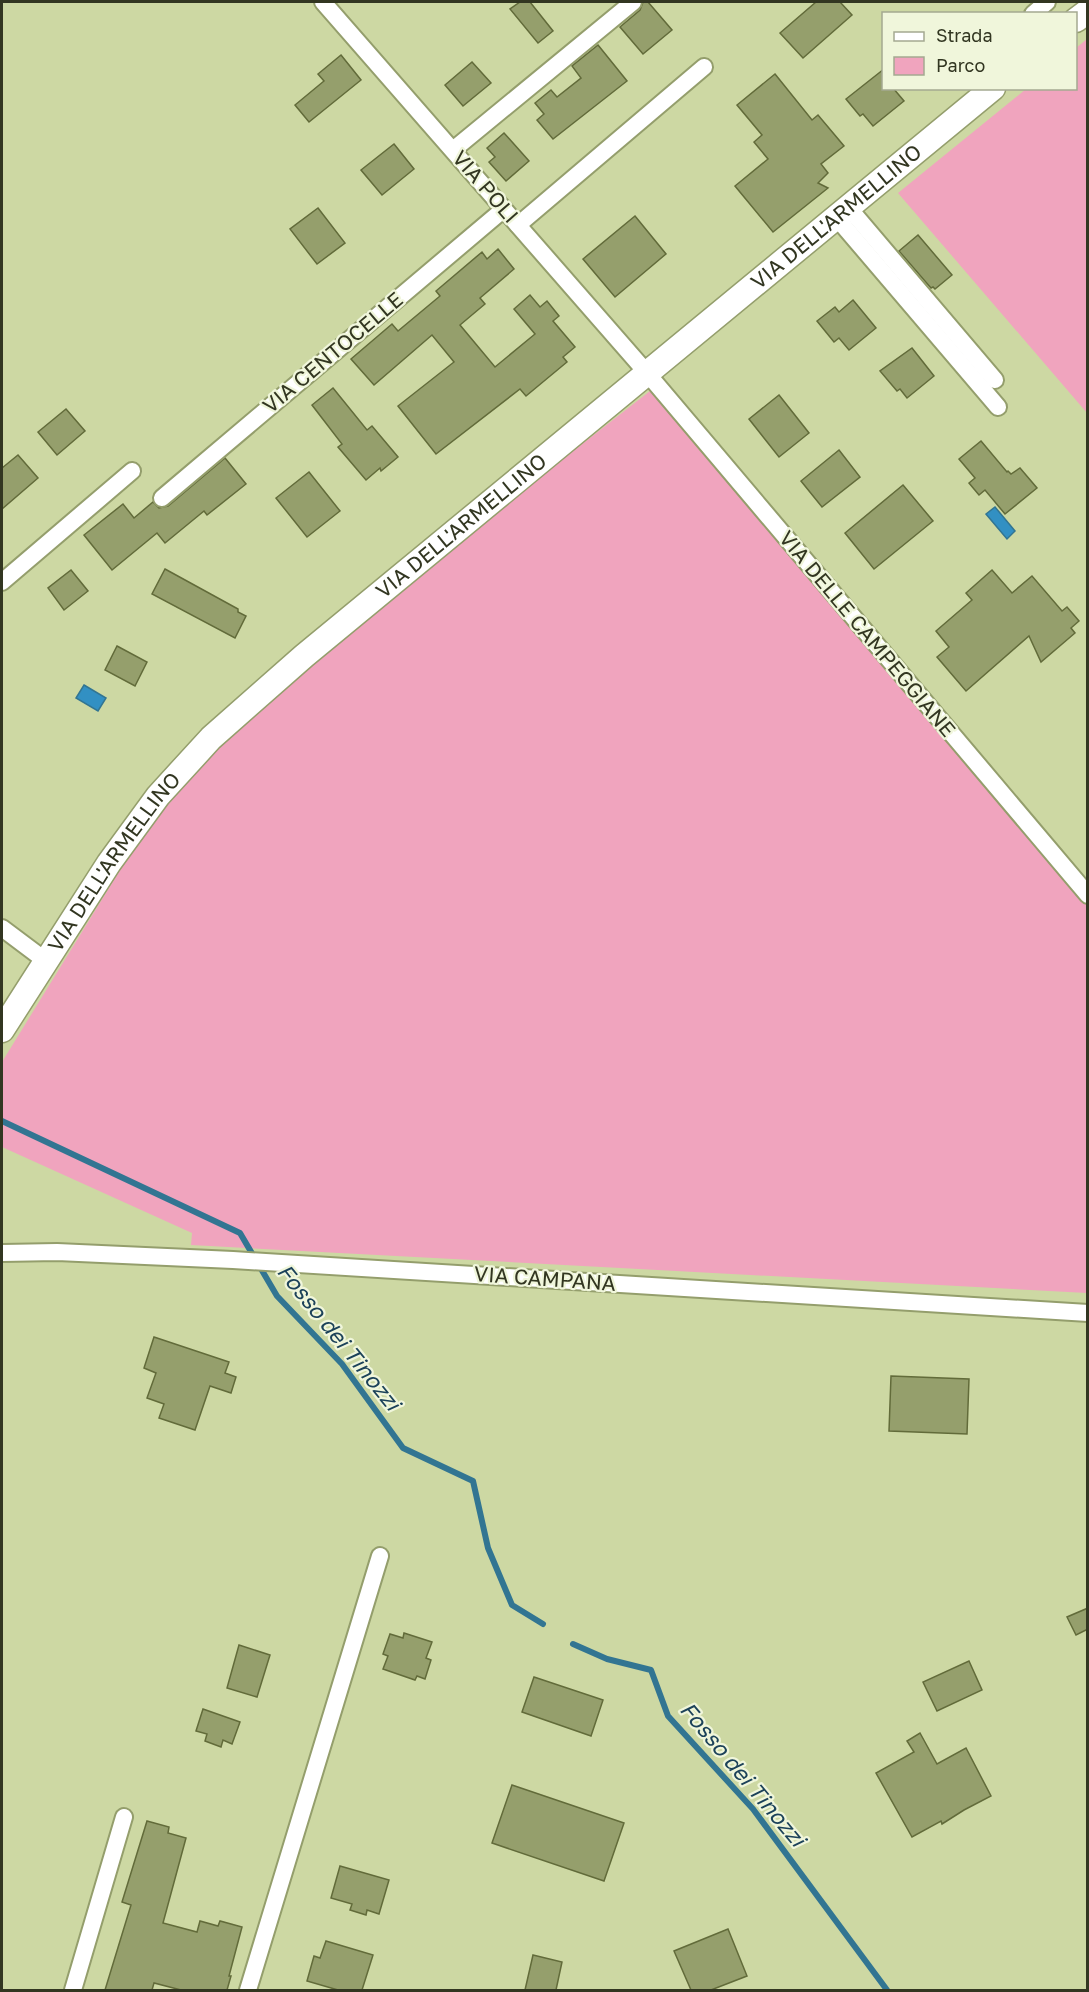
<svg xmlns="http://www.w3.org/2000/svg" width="1089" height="1992" font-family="'Golos Text',sans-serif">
<rect width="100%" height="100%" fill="#cdd8a3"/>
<g fill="#f0a4be">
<polygon points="1087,39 1087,413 898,193 1026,89 1076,88 1076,48"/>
<polygon points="650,391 1087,904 1087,1293 191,1245 192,1233 2,1147 2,1062 160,805 266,691"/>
</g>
<g fill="#3290c3" stroke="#327592" stroke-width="1.5">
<polygon points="995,507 1015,531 1007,539 986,514"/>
<polygon points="84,685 106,698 98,711 76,698"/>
</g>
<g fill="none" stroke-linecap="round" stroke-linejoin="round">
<g stroke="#327592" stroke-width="6">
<polyline points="2,1121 240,1233 277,1296 342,1364 403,1448 473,1481 488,1548 512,1605 543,1624"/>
<polyline points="573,1644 607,1659 651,1670 668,1716 753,1809 887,1990"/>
</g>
</g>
<g fill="#959f6c" stroke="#626b3a" stroke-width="1.5">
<polygon points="520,2 530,2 553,31 538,43 510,9"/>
<polygon points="643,2 648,2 672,30 643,54 620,27 640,10"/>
<polygon points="816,2 840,2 852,15 803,58 780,33"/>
<polygon points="598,45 627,81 553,139 537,120 544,114 535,103 551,90 557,97 581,78 572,66"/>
<polygon points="341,55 361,80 309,122 295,105 324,81 318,74"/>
<polygon points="472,62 491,83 463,106 445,85"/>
<polygon points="884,69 884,88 893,88 904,101 873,126 863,114 860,116 846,99"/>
<polygon points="775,74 812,120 818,115 844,146 821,164 828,173 818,183 828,188 773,232 735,186 768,159 754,142 762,135 737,105"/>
<polygon points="504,133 529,161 506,181 489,162 495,157 487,148"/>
<polygon points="394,144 414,169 382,195 361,170"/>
<polygon points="318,208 345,243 317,264 290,229"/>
<polygon points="635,216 666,254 615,297 583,259"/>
<polygon points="918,235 952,275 935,289 933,287 931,288 899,251"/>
<polygon points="498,249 514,269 480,298 485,304 460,325 495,367 535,334 514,309 530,295 540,307 547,301 559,316 553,321 575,347 563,357 567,362 526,396 520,389 436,454 398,406 454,362 432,335 374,385 351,359 392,324 398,331 440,296 436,291 482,252 487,259"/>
<polygon points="853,300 876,328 849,350 839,338 834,342 817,321 835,307 839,312"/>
<polygon points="912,348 934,376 907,398 900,389 897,391 880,371"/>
<polygon points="333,388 367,430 372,426 398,457 381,471 380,468 366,480 338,447 342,444 312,405"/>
<polygon points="779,395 809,433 779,457 749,419"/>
<polygon points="66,409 85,431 57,455 38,432"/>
<polygon points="981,441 1007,472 1008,471 1011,474 1020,468 1037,488 1005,514 985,490 979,495 969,483 975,478 959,459"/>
<polygon points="839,450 860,477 822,507 801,481"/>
<polygon points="18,455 38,478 2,509 2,468"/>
<polygon points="225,458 246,484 207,515 204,511 165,543 157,533 112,570 84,535 123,504 134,518 153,502 159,508 168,506"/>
<polygon points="309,472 340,511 307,537 276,498"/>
<polygon points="903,485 933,521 874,569 845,533"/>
<polygon points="165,569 238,609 238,612 246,616 235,638 152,594"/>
<polygon points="71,570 88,591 64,610 48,588"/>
<polygon points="992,570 1012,593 1032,576 1062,611 1067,607 1079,621 1071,628 1075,633 1041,662 1029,636 966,691 937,657 949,647 936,631 972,600 966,593"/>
<polygon points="117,646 147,662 135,686 105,670"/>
<polygon points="154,1337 229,1362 225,1373 236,1377 231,1393 210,1386 195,1430 159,1418 164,1404 147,1398 156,1373 144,1368"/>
<polygon points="891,1376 969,1379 967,1434 889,1431"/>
<polygon points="1088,1608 1088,1629 1076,1635 1067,1617"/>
<polygon points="404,1633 432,1642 426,1658 431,1660 425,1679 417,1676 415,1680 383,1669 388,1656 383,1654 390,1634 403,1638"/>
<polygon points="239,1645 270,1655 257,1697 227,1688"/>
<polygon points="969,1661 982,1690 937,1711 923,1682"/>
<polygon points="534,1677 603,1700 591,1736 522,1712"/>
<polygon points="203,1709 240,1722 232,1744 223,1740 221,1747 205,1741 207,1734 196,1731"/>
<polygon points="920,1733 937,1764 966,1748 991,1796 964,1810 942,1824 941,1821 912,1837 876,1773 914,1752 907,1741"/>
<polygon points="512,1785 624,1823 604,1881 492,1843"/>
<polygon points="147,1821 169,1827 168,1833 186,1838 163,1923 197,1932 200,1921 218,1926 220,1921 242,1927 229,1976 231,1976 227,1990 181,1990 154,1983 152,1990 105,1990 131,1905 122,1902"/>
<polygon points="340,1866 389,1880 379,1914 367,1910 366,1915 350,1910 352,1904 331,1898"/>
<polygon points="728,1929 747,1976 711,1990 691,1990 674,1951"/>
<polygon points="326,1941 373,1955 362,1990 338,1990 307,1981 314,1956 320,1958"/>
<polygon points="533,1955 562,1962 556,1990 525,1990"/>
</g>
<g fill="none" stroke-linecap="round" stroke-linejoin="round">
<defs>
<g id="street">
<polyline points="323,2 647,373 1088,895"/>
<polyline points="1033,14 1047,2"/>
<polyline points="453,150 633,2"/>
<polyline points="848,207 995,380"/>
<polyline points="836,217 998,407"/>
<polyline points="518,225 704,67"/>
<polyline points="162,498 504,209"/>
<polyline points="2,582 132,471"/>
<polyline points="2,928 46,961"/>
<polyline points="2,1253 57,1252 233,1260 1088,1313"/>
<polyline points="73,1990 124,1817"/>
<polyline points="248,1990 380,1556"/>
</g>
<g id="secondary">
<polyline points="1076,20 1088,11"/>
<path id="s1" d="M2 1030 109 863 158 796 211 738 304 656 993 88"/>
</g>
</defs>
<use href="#street" stroke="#949e6c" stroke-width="20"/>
<use href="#secondary" stroke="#949e6c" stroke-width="27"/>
<use href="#street" stroke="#fff" stroke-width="16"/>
<use href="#secondary" stroke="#fff" stroke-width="24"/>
</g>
<g text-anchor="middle" stroke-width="4.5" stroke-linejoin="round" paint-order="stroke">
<g font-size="21" fill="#323621" stroke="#f0f6db">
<text transform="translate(485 187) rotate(49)" y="7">VIA POLI</text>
<text dy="7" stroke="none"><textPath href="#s1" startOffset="1174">VIA DELL'ARMELLINO</textPath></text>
<text transform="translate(333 353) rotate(-40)" y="7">VIA CENTOCELLE</text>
<text dy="7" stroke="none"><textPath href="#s1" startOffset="688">VIA DELL'ARMELLINO</textPath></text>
<text transform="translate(867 634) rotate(50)" y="7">VIA DELLE CAMPEGGIANE</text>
<text dy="7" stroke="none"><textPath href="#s1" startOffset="202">VIA DELL'ARMELLINO</textPath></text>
<text transform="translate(545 1279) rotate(4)" y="7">VIA CAMPANA</text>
</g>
<g font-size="22" font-style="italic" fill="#1c4259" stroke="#f0f6db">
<text transform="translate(339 1337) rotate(51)" y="8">Fosso dei Tinozzi</text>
<text transform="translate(743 1774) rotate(50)" y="8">Fosso dei Tinozzi</text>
</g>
</g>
<rect width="1089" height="1992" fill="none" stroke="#323621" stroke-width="6"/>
<rect x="882" y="12" width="195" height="78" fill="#f0f6db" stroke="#a4a991" stroke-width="1.5"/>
<rect x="894" y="32" width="30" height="9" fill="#ffffff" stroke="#a4a991" stroke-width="1.5"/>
<text x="936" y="42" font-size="18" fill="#323621">Strada</text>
<rect x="894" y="57" width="30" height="18" fill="#f0a4be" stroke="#a4a991" stroke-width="1.5"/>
<text x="936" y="72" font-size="18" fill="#323621">Parco</text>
</svg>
